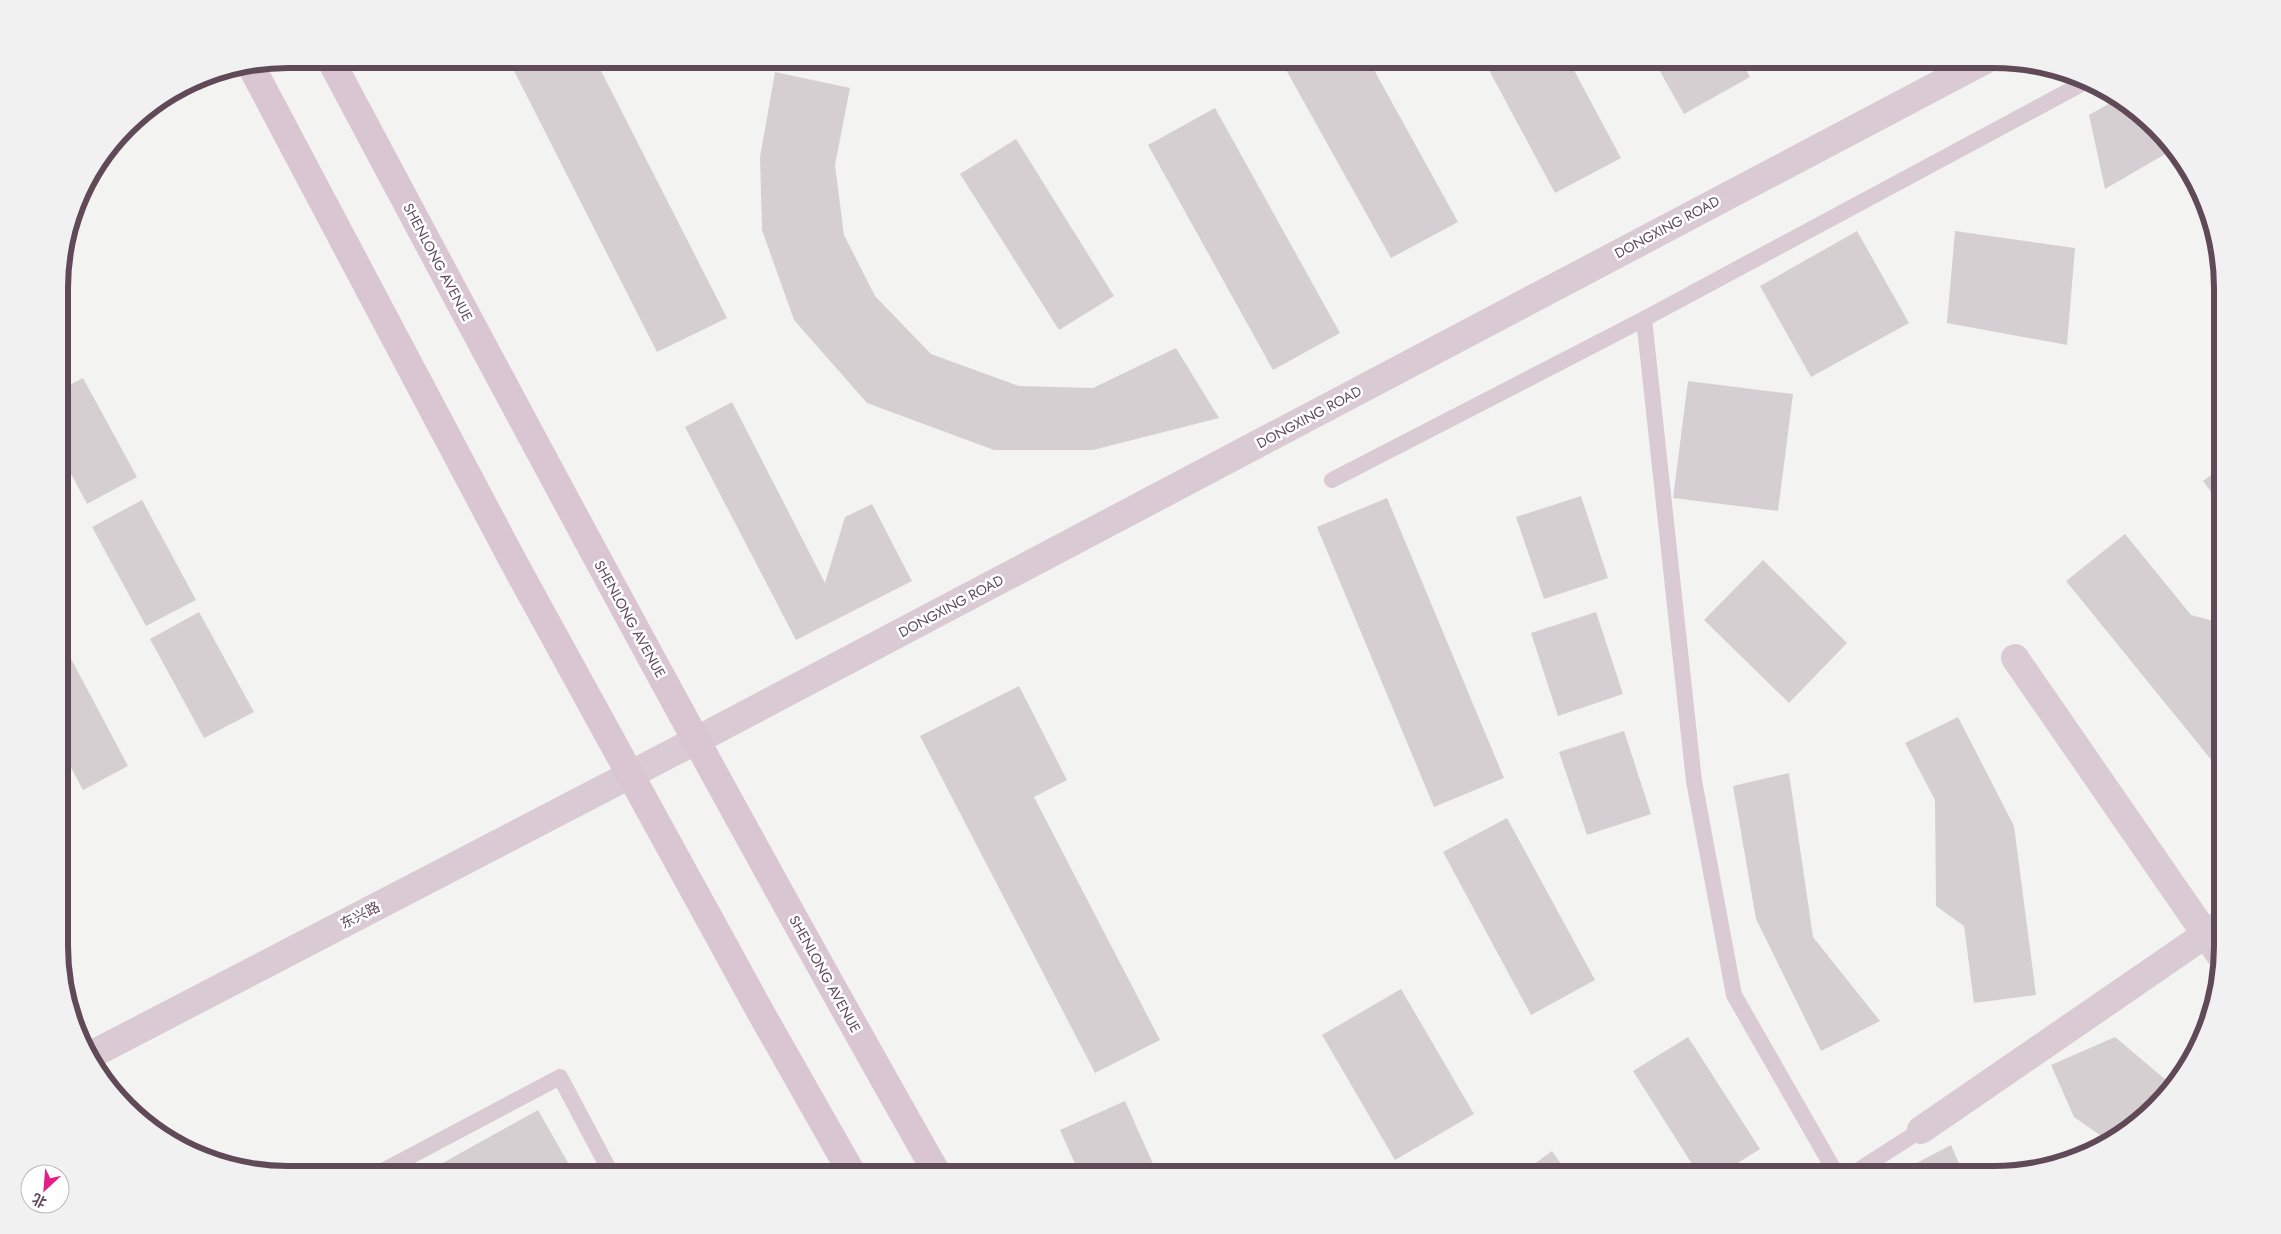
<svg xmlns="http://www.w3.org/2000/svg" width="2281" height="1234" font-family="Jost,'Noto Sans SC',sans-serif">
<rect width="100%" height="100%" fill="#f3f4f2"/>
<g fill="#d6cfd2">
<polygon points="508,59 595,59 727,318 657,352"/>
<polygon points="1280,59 1368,59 1458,222 1391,258"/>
<polygon points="1483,59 1568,59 1621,158 1555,193"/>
<polygon points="1653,59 1740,59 1750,77 1684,114"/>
<polygon points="775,72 850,88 835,165 844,235 875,296 931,354 1019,386 1093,388 1176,348 1219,418 1093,450 994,450 867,403 794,320 762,230 760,157"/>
<polygon points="2119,98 2144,115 2174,149 2105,189 2089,115"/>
<polygon points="1215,108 1340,333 1273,370 1148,145"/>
<polygon points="1016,139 1114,296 1059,330 960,174"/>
<polygon points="1857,231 1909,323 1811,377 1760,286"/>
<polygon points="1955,231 2075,248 2067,345 1947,323"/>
<polygon points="83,378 137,477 87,504 60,453 60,390"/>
<polygon points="1688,381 1793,394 1778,511 1673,498"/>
<polygon points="732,402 825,583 845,517 872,504 912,581 796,640 685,427"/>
<polygon points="2221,468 2221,505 2203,481"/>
<polygon points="1581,496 1608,578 1544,599 1516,517"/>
<polygon points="1387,498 1504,778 1434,807 1317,527"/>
<polygon points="142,500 196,600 146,626 92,527"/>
<polygon points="2125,534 2191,615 2221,623 2222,773 2066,581"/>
<polygon points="1763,560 1847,643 1789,703 1704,620"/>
<polygon points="199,612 254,712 204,738 150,639"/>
<polygon points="1596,612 1623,694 1558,716 1531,633"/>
<polygon points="60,638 128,766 83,790 60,747"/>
<polygon points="1019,686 1067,780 1034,797 1160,1040 1095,1073 920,736"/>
<polygon points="1958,717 2014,826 2036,995 1974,1003 1964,926 1936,906 1935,800 1905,743"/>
<polygon points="1624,731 1651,814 1587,835 1559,752"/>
<polygon points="1789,773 1813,937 1880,1021 1821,1051 1756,919 1733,786"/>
<polygon points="1507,818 1595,980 1531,1015 1443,852"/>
<polygon points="1401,989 1474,1114 1395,1160 1322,1035"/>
<polygon points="1688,1037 1760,1149 1719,1175 1699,1175 1633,1071"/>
<polygon points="2115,1037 2173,1086 2165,1098 2120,1137 2110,1142 2074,1117 2051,1065"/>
<polygon points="1125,1101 1158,1175 1080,1175 1060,1130"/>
<polygon points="538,1110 575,1175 421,1175"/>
<polygon points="1951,1145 1964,1175 1911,1175 1909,1167"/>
<polygon points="1552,1151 1569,1175 1519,1175"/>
</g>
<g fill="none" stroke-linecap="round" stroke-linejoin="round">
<g stroke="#d9cad3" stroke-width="16">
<polyline points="1644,319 1694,781 1734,995 1837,1175"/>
<polyline points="1332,480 1644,319 2087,81"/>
<polyline points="375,1175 560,1077 612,1175"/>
<polyline points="1851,1175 1921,1130"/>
</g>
<g stroke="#d9cad3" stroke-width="28">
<polyline points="2015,658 2220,955"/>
<polyline points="89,1056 697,740 1987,59"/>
<polyline points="1921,1130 2222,923"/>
</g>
<g stroke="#dac6d2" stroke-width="28">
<path d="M330 59C529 433 729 807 938 1175"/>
<polyline points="251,66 513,561 761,1013 853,1175"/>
</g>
</g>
<g text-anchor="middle" stroke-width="5" stroke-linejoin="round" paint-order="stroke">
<g font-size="14" fill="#604a58" stroke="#fff">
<text transform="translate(1667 227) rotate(-28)" y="5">DONGXING ROAD</text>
<text transform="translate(438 262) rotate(62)" y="5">SHENLONG AVENUE</text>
<text transform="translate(1309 417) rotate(-28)" y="5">DONGXING ROAD</text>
<text transform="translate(951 606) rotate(-28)" y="5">DONGXING ROAD</text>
<text transform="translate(630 619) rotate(61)" y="5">SHENLONG AVENUE</text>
<text transform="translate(360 915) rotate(-27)" y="5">东兴路</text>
<text transform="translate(825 974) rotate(61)" y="5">SHENLONG AVENUE</text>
</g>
</g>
<path d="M0 0H2281V1234H0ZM288 68H1994A220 220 0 0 1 2214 288V946A220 220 0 0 1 1994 1166H288A220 220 0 0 1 68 946V288A220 220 0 0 1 288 68Z" fill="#f2f1f2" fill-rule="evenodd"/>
<path fill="none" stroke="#604a58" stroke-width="6" d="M288 68H1994A220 220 0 0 1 2214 288V946A220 220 0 0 1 1994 1166H288A220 220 0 0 1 68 946V288A220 220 0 0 1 288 68Z"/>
<g transform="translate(45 1189) rotate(206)"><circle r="24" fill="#ffffff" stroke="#bfb7bc"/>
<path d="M0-4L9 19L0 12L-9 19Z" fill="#e21f87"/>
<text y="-8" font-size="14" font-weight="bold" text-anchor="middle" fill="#604a58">北</text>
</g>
</svg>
